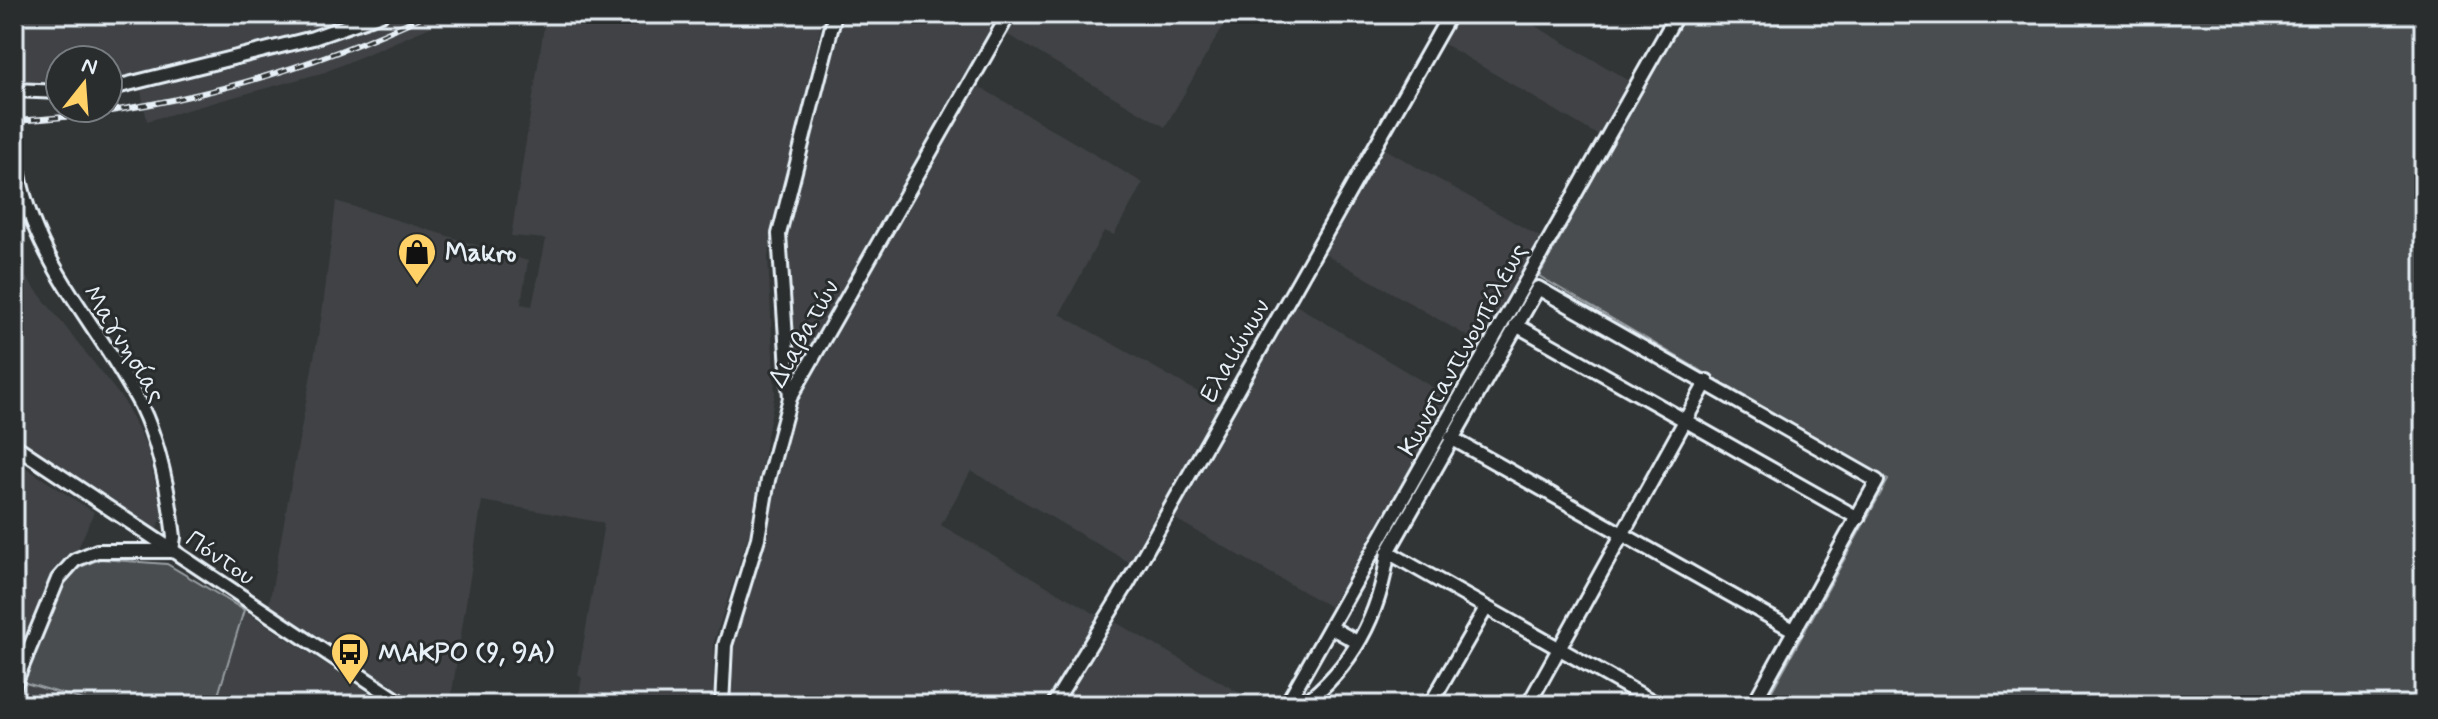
<svg xmlns="http://www.w3.org/2000/svg" width="2438" height="719" font-family="Mynerve,sans-serif">
<rect width="100%" height="100%" fill="#323536"/>
<filter id="ink" filterUnits="userSpaceOnUse"><feTurbulence type="fractalNoise" baseFrequency=".0125" numOctaves="2"/><feDisplacementMap in="SourceGraphic" scale="16" xChannelSelector="R" yChannelSelector="G"/><feConvolveMatrix kernelMatrix="1 2 1 2 8 2 1 2 1" color-interpolation-filters="sRGB"/></filter>
<g filter="url(#ink)">
<g fill="#3f4244">
<polygon points="14,14 367,14 311,34 125,77 108,78 108,60 60,60 60,82 41,83 14,80"/>
<polygon points="390,14 461,14 325,72 147,121 141,91 314,44"/>
<polygon points="546,14 788,16 821,27 768,257 775,393 750,530 714,642 713,705 577,705 582,678 578,675 604,523 482,501 450,705 420,705 269,604 322,314 336,201 528,261 521,304 532,306 546,239 511,236"/>
<polygon points="842,14 1002,14 796,370 790,359 781,255 789,197"/>
<polygon points="1013,14 1230,14 1165,127 1003,32"/>
<polygon points="1454,14 1515,14 1630,81 1599,136 1439,41"/>
<polygon points="975,84 1143,183 1114,235 1104,231 1060,314 1221,405 1132,564 971,471 941,525 1099,616 1046,705 725,705 726,665 792,404"/>
<polygon points="1378,145 1542,238 1481,344 1318,250"/>
<polygon points="14,262 124,401 147,447 163,517 155,531 14,437"/>
<polygon points="1291,302 1452,399 1332,608 1170,516"/>
<polygon points="14,460 94,512 20,681 100,705 14,705"/>
<polygon points="244,610 388,705 215,705"/>
<polygon points="1108,618 1261,705 1057,705"/>
</g>
<g fill="#494d4f" stroke="#989fa4" stroke-width="2">
<polygon points="1684,14 2424,14 2424,705 1764,705 1888,480 1539,276"/>
<polygon points="100,559 167,564 244,610 215,705 100,705 19,681 68,572"/>
</g>
<g fill="none" stroke-linecap="round" stroke-linejoin="round">
<defs>
<g id="minor">
<polyline points="108,89 313,38 381,14"/>
<polyline points="14,90 60,92"/>
<path d="M14 144C26 257 91 311 141 406 160 445 169 494 174 537L172 551H97L75 560 58 579 14 686"/>
<polyline points="1516,325 1858,518"/>
<polyline points="790,398 779,234 835,14"/>
<polyline points="1451,438 1795,631"/>
<polyline points="14,445 405,705"/>
<polyline points="1388,552 1659,705"/>
<polyline points="1332,628 1357,642"/>
<polyline points="722,705 725,645 758,538 768,480 790,398 1009,14"/>
<polyline points="1053,705 1128,583 1450,14"/>
<polyline points="1286,705 1677,14"/>
<path d="M1302 705C1352 667 1380 615 1388 552L1538 288 1877 481 1753 705"/>
<polyline points="1430,705 1486,608"/>
<polyline points="1528,705 1707,381"/>
</g>
</defs>
<use href="#minor" stroke="#e8f1f8" stroke-width="18"/>
<use href="#minor" stroke="#2a2d2e" stroke-width="12"/>
<defs>
<path id="rail" d="M14 121C156 113 299 75 427 14"/>
</defs>
<use href="#rail" stroke="#e8f1f8" stroke-width="6"/>
<use href="#rail" stroke="#2a2d2e" stroke-width="3" stroke-dasharray="9" stroke-linecap="butt"/>
</g>
</g>
<defs>
<symbol id="shop-pin" viewBox="-11 -11 22 30"><path d="M0 17L-7.5 6A9.5 9.5 0 1 1 7.5 6Z" fill="#ffd166" stroke="#2a2d2e"/><path d="M-5-2.5h2.3a2.7 3.5 0 0 1 5.4 0H5L5.5 6h-11ZM-1.5-2.5h3a1.5 2.3 0 0 0-3 0Z" fill="#111"/></symbol>
<symbol id="bus-pin" viewBox="-11 -11 22 30"><path d="M0 17L-7.5 6A9.5 9.5 0 1 1 7.5 6Z" fill="#ffd166" stroke="#2a2d2e"/><path d="M-5-6H5V4H4V6H2V4H-2V6H-4V4H-5ZM-3.5-4V0h7V-4ZM-3.5 1.2v1.5H-2V1.2ZM2 1.2v1.5H3.5V1.2Z" fill="#111"/></symbol>
</defs>
<g fill-rule="evenodd">
<use href="#shop-pin" x="395" y="230" width="44" height="60"/>
<use href="#bus-pin" x="328" y="630" width="44" height="60"/>
</g>
<g text-anchor="middle" stroke-width="6" stroke-linejoin="round" paint-order="stroke">
<g font-size="26" font-weight="bold" fill="#e8f1f8" stroke="#2a2d2e" text-anchor="start">
<text x="445" y="261">Makro</text>
<text x="378" y="661">ΜΑΚΡΟ (9, 9Α)</text>
</g>
<g font-size="26" fill="#e8f1f8" stroke="#2a2d2e">
<text transform="translate(803 333) rotate(-61)" y="9">Διαβατών</text>
<text transform="translate(125 343) rotate(58)" y="9">Μαγνησίας</text>
<text transform="translate(1462 349) rotate(-61)" y="9">Κωνσταντινουπόλεως</text>
<text transform="translate(1234 350) rotate(-60)" y="9">Ελαιώνων</text>
<text transform="translate(221 557) rotate(34)" y="9">Πόντου</text>
</g>
</g>
<rect width="2438" height="719" fill="none" stroke="#2a2d2e" stroke-width="48"/>
<rect x="24" y="24" width="2390" height="671" fill="none" stroke="#e8f1f8" stroke-width="3" filter="url(#ink)"/>
<g transform="translate(84 84) rotate(17)"><circle r="38" fill="#2a2d2e" stroke="#767b7f" stroke-width="2"/>
<path d="M0-6L14 30L0 20L-14 30Z" fill="#ffd166"/>
<text y="-12" font-size="22" font-weight="bold" text-anchor="middle" fill="#e8f1f8">N</text>
</g>
</svg>
